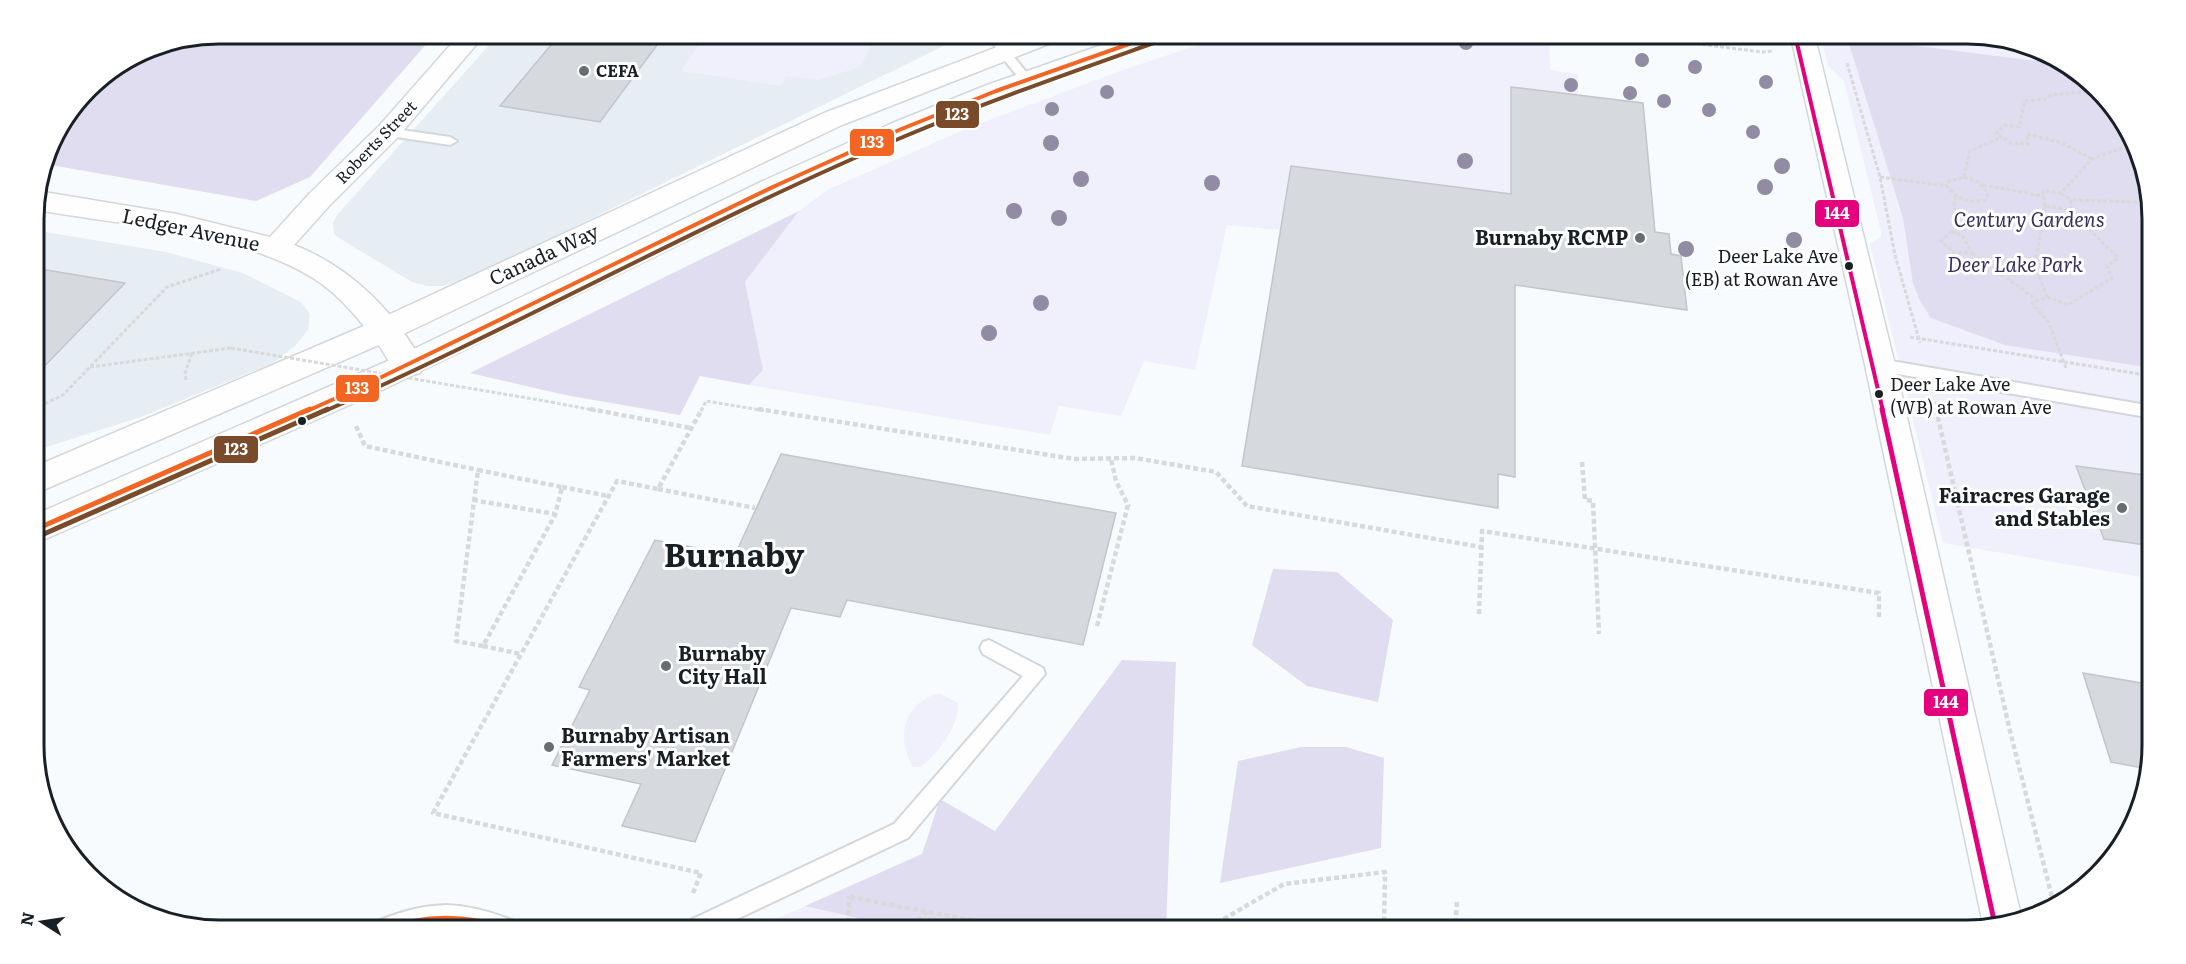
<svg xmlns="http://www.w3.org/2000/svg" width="2186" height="964" font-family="Literata,serif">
<rect width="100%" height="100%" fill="#f8fbfd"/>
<g fill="#e7eef3">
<polygon points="500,33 970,33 472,277 443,286 427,286 412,282 339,238 334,234 333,223 337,215"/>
<polygon points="33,230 166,252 243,273 301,302 310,314 308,330 295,346 273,363 141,417 34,451"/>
</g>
<g fill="#f0effc">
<polygon points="707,33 776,33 871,46 860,67 818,80 786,76 780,86 681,71"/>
<polygon points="1234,33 1549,33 1550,70 1578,74 1578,95 1511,87 1511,194 1291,166 1280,230 1227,225 1195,370 1144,361 1121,416 1059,406 1050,435 749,385 763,370 745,282 799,211 827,190 968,128 1120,71"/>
<polygon points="1820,33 1967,33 2038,47 2115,106 2151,195 2153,579 1943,543 1870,244 1881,237 1881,232 1844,81 1828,66"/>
<path d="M939 693 958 703C960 725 938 753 921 767H913C895 737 904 703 939 693Z"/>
<polygon points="805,906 914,931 749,931"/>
</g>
<g fill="#dfddef">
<polygon points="219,33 436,33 310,177 256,201 45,164 52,136 96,79 148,47"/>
<polygon points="1847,37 2060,64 2115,106 2151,195 2152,368 2005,345 1931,318 1920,301 1913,283 1903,218"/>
<polygon points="799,211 745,282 763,370 749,385 700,376 680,415 565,395 470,373"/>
<polygon points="1273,569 1337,572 1393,620 1378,702 1307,686 1252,645"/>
<polygon points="1122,660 1176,662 1166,931 914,931 805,906 922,854 940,799 995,831"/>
<polygon points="1301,747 1346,747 1384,758 1381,848 1220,883 1238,761"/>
</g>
<g fill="#d6d9de" stroke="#c2c5c9" stroke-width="1.5">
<polygon points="561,33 666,33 600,122 500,106"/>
<polygon points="1511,87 1643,103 1655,232 1669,234 1671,254 1681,256 1687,310 1515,285 1515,477 1498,474 1498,508 1242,466 1291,166 1511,194"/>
<polygon points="34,268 125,283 34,377"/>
<polygon points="781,454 1116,513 1083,645 847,600 840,617 791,608 695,842 622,826 641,784 552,765 590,690 579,687 655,540 735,555"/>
<polygon points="2076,466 2152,476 2152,546 2104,539"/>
<polygon points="2083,673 2153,685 2153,745 2148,769 2111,762"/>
</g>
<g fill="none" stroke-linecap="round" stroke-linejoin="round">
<defs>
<g id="service">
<polygon points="988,33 1000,33 1009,51 1032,79 1030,82 1022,82 998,52"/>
<polygon points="388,128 450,137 457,141 450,145 383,135 382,132"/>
<polygon points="1880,359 2152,406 2152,418 1880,371 1875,369 1872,365 1875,361"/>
<polygon points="989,640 1043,668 1045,674 908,838 712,931 679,931 682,924 894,824 1023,676 983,654 980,648 983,642"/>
<path d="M446 905C473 906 496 913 521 924L524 931H485L446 926 407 931H368L371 924C396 913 418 906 446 905Z"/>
</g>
<g id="minor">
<path d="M461 33H486L397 138 329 206 294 245C351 267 395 312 424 365L420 373C413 375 405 378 398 373 391 367 385 354 380 347 361 321 340 295 313 278 235 230 121 226 33 209L38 191 177 214 270 237 309 194 379 126Z"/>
<polygon points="1790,33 1814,33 1895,365 2021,916 1984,929 1865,365"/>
</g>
<g id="secondary">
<polygon points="1034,33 1068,33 1064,38 842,125 395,338 34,494 34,467 373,322 824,113"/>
<polygon points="1136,33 1172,33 1168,38 1005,96 908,136 784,193 372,395 34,544 34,515 397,357 765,180 890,124 987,85"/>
</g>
</defs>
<use href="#service" stroke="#d2d7db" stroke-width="4"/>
<use href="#minor" stroke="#d2d7db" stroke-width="3"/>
<use href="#secondary" stroke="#d2d7db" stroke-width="3"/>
<g stroke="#d8d9da" stroke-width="3" stroke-dasharray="4 2" stroke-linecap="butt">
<polyline points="942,33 946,45"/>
<polyline points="1613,33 1762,52 1773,51"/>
<polyline points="2049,56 2116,108"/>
<polyline points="1847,63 1880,177 1895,255 1920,343"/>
<polyline points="2092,159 2062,143 2027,134 2028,144 2011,143 1996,133 2005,125 2019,127 2025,101 2046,99 2051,95 2094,91"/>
<polyline points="1880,177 1947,186"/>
<path d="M1964 177 1978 182 1988 193 1985 200C1969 204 1957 199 1947 186L1949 181Z"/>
<polyline points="1964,177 1970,151 2002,137"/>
<polyline points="1983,185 2043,196"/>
<polyline points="2061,193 2071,200"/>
<polyline points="1956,196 1954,202 1957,233"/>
<polyline points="2045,206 2043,191 2061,193 2092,159 2131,145"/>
<polygon points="1951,232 1962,235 1972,253 1955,253 1941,241"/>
<polyline points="1972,253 2037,300"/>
<polyline points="2047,297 2068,305 2112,278 2107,266 2118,258 2070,210"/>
<polyline points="1910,337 2152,376"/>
<polyline points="90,367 231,348"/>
<polyline points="2066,368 2049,323 2032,303 2047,297 2035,265 2045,206 2070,210 2071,200 2136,202 2145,192 2151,193"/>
<polyline points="186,380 185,373 192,353"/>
<polyline points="551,402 598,411"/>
<polyline points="1934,402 1936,411"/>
<polyline points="34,409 63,395 167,287 221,269"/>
<polyline points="701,411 706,401 767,411"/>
</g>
<g stroke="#d8d9da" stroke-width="4.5" stroke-dasharray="5 3" stroke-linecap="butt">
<polyline points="590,409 691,428"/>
<polyline points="758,409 1074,459 1135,458 1216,472 1247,506 1481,547"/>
<polyline points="1936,409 2010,731 2054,905"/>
<polyline points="356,426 365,446 478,470"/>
<polyline points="1582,462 1585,500 1593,501 1599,634"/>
<polygon points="478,470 562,487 555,515 483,646 456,641"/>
<polyline points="562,487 608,496"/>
<polyline points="658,489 755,508"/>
<polyline points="473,500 555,514"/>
<polyline points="1479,614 1482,531 1879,593 1879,617"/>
<polyline points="1097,626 1128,505 1116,481 1111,459"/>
<polyline points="483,646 521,654"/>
<polyline points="693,893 701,873 433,813 617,481 658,489 702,409"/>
<polyline points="850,897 1028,931"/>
<polyline points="848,931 849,896"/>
<polyline points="906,931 927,912"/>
<polyline points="1203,931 1284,884 1385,872 1384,930 1388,931"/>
<polyline points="1455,931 1457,901"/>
</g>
<use href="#service" fill="#fefeff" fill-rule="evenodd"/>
<use href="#minor" fill="#fefeff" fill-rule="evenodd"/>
<use href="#secondary" fill="#fefeff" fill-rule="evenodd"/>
<polyline stroke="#d8d9da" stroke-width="3" stroke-dasharray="4 2" stroke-linecap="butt" points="231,348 551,402"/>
<defs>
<polyline id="bus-1-far1" points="307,411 361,387 775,186 899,130 996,91 1160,33"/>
<g id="bus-1">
<polyline points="34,530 310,409"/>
<path d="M378 931C425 914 467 914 514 931"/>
</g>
<path id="bus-2-far1" d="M325 411C520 325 707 220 903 137 988 101 1075 71 1162 40"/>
<polyline id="bus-2" points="37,537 328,409"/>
<polyline id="bus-3-far1" points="1795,35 1883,411"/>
<g id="bus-3">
<polyline points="1882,409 1995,925"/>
<path d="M398 931C431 922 461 922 494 931"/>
</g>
</defs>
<use href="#bus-1-far1" stroke="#fff" stroke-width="8"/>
<use href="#bus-1" stroke="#fff" stroke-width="10"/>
<use href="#bus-2-far1" stroke="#fff" stroke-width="8"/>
<use href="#bus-2" stroke="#fff" stroke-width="10"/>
<use href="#bus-3-far1" stroke="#fff" stroke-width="8"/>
<use href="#bus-3" stroke="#fff" stroke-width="10"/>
<use href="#bus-1-far1" stroke="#f26522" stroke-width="4"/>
<use href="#bus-1" stroke="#f26522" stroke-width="5"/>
<use href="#bus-2-far1" stroke="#7a4b2a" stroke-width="4"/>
<use href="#bus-2" stroke="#7a4b2a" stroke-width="5"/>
<use href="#bus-3-far1" stroke="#e5007d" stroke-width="4"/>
<use href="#bus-3" stroke="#e5007d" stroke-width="5"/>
</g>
<g fill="#918ba3">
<circle cx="1466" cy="43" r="7"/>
<circle cx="1642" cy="60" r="7"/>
<circle cx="1695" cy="67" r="7"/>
<circle cx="1766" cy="82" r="7"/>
<circle cx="1571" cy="85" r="7"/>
<circle cx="1107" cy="92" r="7"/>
<circle cx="1630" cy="93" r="7"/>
<circle cx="1664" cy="101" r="7"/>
<circle cx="1052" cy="109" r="7"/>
<circle cx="1709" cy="110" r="7"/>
<circle cx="1753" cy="132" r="7"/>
<circle cx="1051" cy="143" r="8"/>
<circle cx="1465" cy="161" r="8"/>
<circle cx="1782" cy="166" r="8"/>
<circle cx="1081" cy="179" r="8"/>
<circle cx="1212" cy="183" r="8"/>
<circle cx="1765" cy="187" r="8"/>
<circle cx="1014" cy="211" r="8"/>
<circle cx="1059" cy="218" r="8"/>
<circle cx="1794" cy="240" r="8"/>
<circle cx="1686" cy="249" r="8"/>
<circle cx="1041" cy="303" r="8"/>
<circle cx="989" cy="333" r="8"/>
</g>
<g fill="#676d71" stroke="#fff" stroke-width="2">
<circle cx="584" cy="71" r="6"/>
<circle cx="1640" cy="238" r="6"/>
<circle cx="2122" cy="508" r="6"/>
<circle cx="666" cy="666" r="6"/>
<circle cx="549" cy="747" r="6"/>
</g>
<g fill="#192025" stroke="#fff" stroke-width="2">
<circle cx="1849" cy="266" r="5"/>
<circle cx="1879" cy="394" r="5"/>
<circle cx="302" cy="421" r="5"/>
</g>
<g text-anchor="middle" stroke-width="6" stroke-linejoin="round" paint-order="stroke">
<g font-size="16" font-weight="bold" fill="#192025" stroke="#fff" text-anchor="start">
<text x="596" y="77">CEFA</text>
</g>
<g font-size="16" fill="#192025" stroke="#fff">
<text transform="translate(376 142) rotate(-46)" y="6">Roberts Street</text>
</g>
<g font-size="18" fill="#192025" stroke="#fff" text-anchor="end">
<text x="1838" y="263">Deer Lake Ave<tspan x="1838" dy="23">(EB) at Rowan Ave</tspan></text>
<text x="1890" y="391" text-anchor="start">Deer Lake Ave<tspan x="1890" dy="23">(WB) at Rowan Ave</tspan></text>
</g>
<g font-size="20" font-style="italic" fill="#3c305a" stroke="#fff">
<text x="2029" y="227">Century Gardens</text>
<text x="2015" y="272">Deer Lake Park</text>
</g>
<g font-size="20" fill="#192025" stroke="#fff">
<text transform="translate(191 230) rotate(12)" y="7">Ledger Avenue</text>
<text transform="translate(544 255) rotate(-25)" y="7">Canada Way</text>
</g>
<g font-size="20" font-weight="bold" fill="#192025" stroke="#fff" text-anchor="end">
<text x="1628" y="245">Burnaby RCMP</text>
<text x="2110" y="503">Fairacres Garage<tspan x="2110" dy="23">and Stables</tspan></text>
<text x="678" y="661" text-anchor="start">Burnaby<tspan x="678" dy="23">City Hall</tspan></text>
<text x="561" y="743" text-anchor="start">Burnaby Artisan<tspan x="561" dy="23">Farmers' Market</tspan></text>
</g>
<g font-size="32" font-weight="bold" fill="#192025" stroke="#fff">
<text x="734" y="567">Burnaby</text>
</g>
</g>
<path d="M0 0H2186V964H0ZM219 44H1967A175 175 0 0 1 2142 219V745A175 175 0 0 1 1967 920H219A175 175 0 0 1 44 745V219A175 175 0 0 1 219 44Z" fill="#fff" fill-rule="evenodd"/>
<path fill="none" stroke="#192025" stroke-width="3" d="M219 44H1967A175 175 0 0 1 2142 219V745A175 175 0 0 1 1967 920H219A175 175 0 0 1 44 745V219A175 175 0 0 1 219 44Z"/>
<g stroke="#fff" stroke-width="2">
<rect x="935" y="100" width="45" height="29" rx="6" fill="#7a4b2a"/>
<rect x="849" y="128" width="46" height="29" rx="6" fill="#f26522"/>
<rect x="1814" y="199" width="46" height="29" rx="6" fill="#e5007d"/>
<rect x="335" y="374" width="45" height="29" rx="6" fill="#f26522"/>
<rect x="213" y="435" width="46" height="29" rx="6" fill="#7a4b2a"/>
<rect x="1923" y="688" width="46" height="29" rx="6" fill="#e5007d"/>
</g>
<g font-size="16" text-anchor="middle" font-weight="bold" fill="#fff">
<text x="957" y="120">123</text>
<text x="872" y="148">133</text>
<text x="1837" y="219">144</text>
<text x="357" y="394">133</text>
<text x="236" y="455">123</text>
<text x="1946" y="708">144</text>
</g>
<g transform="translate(42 922) rotate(282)" stroke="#ffffff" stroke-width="4.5" paint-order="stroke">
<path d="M0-4.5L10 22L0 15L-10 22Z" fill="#192025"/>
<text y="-9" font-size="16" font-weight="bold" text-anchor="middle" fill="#192025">N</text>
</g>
</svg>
